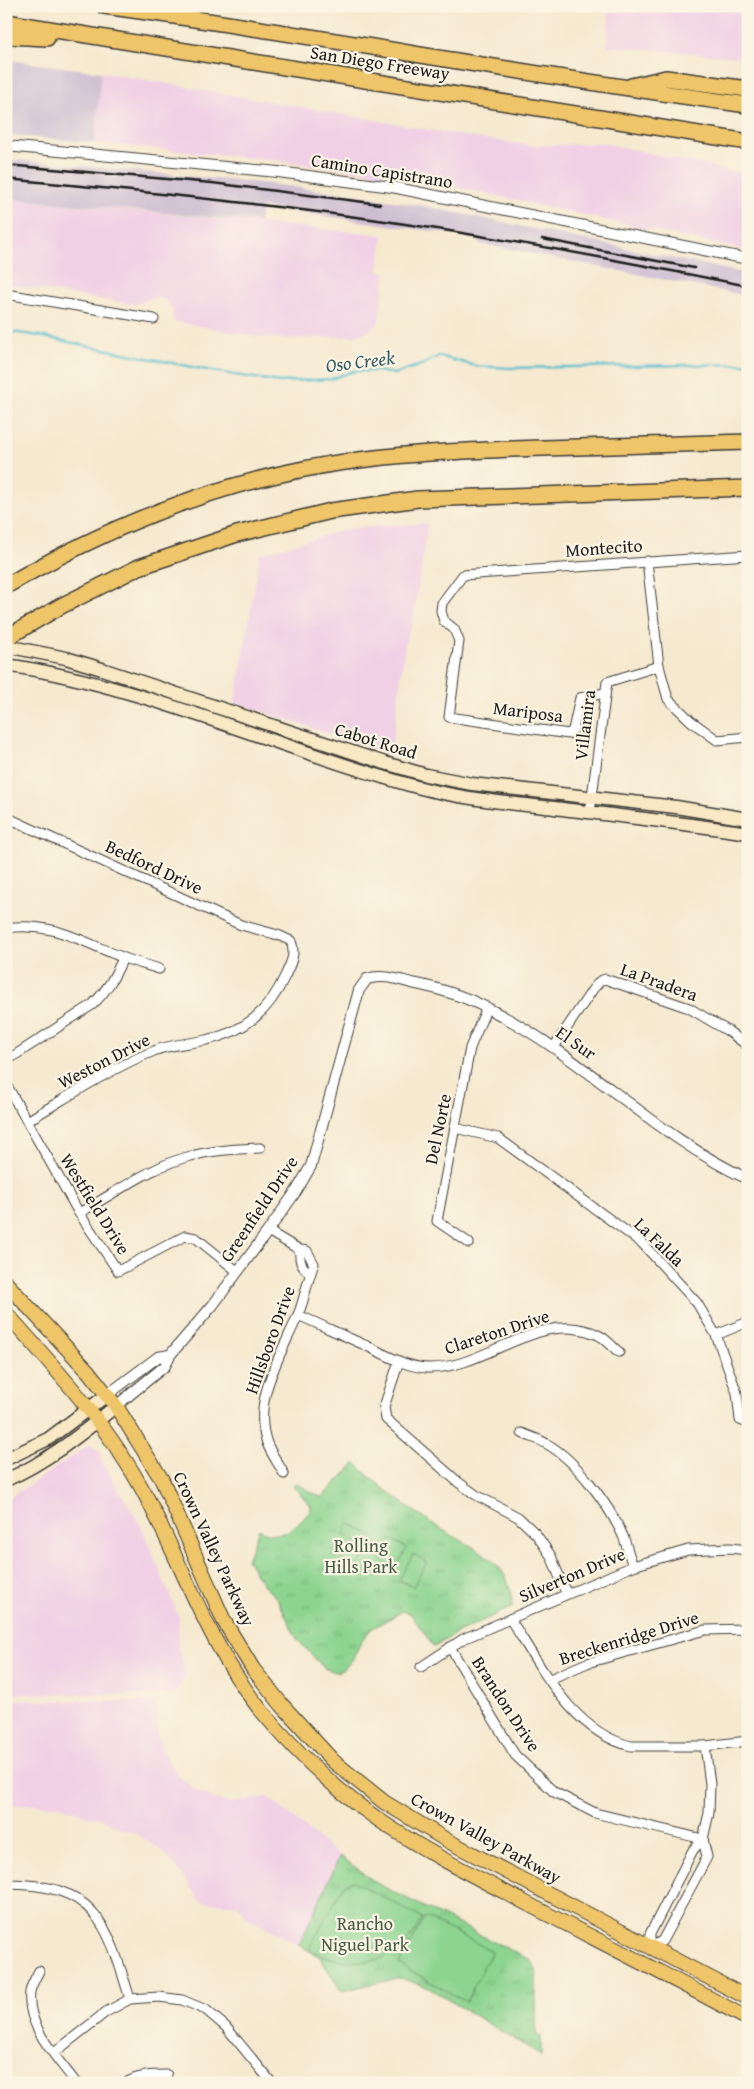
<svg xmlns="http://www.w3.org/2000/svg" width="754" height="2089" font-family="'Gentium Book Plus',serif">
<defs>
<pattern id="park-tufts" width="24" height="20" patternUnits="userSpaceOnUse" patternTransform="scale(1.25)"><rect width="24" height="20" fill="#8cd490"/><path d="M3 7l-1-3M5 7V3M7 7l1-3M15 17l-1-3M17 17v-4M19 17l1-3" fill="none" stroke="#78b57c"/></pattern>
</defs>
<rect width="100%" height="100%" fill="#fcf5e5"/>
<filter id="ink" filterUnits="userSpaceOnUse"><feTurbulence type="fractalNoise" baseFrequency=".02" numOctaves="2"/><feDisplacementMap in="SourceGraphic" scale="10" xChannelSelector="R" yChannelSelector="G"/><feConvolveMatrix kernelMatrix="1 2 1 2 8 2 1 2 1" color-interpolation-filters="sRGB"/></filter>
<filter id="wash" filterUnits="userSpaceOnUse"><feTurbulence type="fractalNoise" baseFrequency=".0096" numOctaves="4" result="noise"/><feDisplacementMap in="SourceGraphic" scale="20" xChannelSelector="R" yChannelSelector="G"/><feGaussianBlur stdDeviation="1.12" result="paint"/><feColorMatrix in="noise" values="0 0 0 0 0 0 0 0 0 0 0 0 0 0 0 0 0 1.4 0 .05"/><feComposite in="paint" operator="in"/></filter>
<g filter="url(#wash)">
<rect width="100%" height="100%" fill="#f5e9cf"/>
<g fill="#f0d0e5">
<polygon points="609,6 748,6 748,58 607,46"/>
<polygon points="101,72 476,138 535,146 603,143 748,175 748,251 420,179 264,159 95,143"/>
<polygon points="6,198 383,235 378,271 386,273 378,324 366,332 354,336 286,339 256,337 173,321 172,308 166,300 162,298 153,298 138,304 130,304 6,284"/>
<polygon points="428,523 412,625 406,637 391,755 235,702 260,554 350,528"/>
<polygon points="90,1445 101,1453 100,1459 141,1526 179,1618 178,1648 183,1662 185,1676 179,1688 170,1695 6,1694 6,1500"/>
<polygon points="6,1700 156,1702 158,1737 165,1755 178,1775 195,1790 213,1799 233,1803 268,1797 340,1856 299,1945 247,1917 238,1905 201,1902 174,1864 162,1851 137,1834 119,1828 101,1818 88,1816 58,1805 15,1805 6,1808"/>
</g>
<g fill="#cebed2">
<polygon points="6,60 101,72 95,143 6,135"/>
<polygon points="6,159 261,183 351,194 424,206 748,274 748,296 478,243 479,238 262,207 259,222 6,198"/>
</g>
<g fill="url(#park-tufts)" stroke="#547856">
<path d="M355 1463C379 1487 408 1507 436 1526 459 1541 488 1550 504 1574 510 1584 511 1596 513 1607L460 1631 434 1647 410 1613 403 1611 371 1629 362 1640 351 1662 342 1670 335 1672 324 1668 297 1639 277 1598 265 1587 247 1560 259 1529C280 1543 298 1526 311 1510V1506L293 1486 296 1483 322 1498C332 1485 345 1476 355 1463Z"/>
<polygon points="340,1856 378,1884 530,1960 536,1969 536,2034 541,2037 541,2055 427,1987 400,1978 341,1991 320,1957 299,1945"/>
</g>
<g fill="#8cd490" stroke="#547856">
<polygon points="349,1523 374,1537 368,1548 343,1534"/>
<polygon points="390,1539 407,1548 395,1569 379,1559"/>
<polygon points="339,1542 363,1556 357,1568 332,1554"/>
<polygon points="413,1554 427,1562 413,1587 399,1580"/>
<path d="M353 1881 422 1918C418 1926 413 1934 407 1941 383 1969 338 1965 309 1949L344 1885Z"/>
<polygon points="425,1917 492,1951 466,2002 399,1964"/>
</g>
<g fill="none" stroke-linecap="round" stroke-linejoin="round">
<polyline stroke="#53bece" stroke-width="2.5" points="6,331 39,336 217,372 280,382 331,379 354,371 378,371 394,374 424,364 439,356 476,366 509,368 748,364"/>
</g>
</g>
<g filter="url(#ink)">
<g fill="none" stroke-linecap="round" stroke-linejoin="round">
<defs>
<g id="minor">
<polyline points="6,294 154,319"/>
<polyline points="647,561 659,666 668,699 691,721 717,740 748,737"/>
<polyline points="605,693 580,698 573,730 569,734 449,717 459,641 454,629 444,621 441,611 442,603 463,575 748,555"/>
<polyline points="590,812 607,682 659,666"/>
<path d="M6 817 241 925 278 935 291 941C296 954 291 963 285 976 269 1012 244 1032 206 1040 189 1044 170 1044 154 1051 109 1069 68 1097 27 1121"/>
<path d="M6 928C52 921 82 942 122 957 134 962 147 965 159 969"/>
<polyline points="554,1047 593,989 600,981 605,979 689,1008 728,1031 748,1046"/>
<path d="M6 1061 92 1005C107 991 115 976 123 958"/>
<polyline points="6,1084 79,1213 118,1271 185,1236 196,1238 237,1271"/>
<polyline points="455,1128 498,1138 642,1243 697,1303 716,1335 737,1393 740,1420 748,1423"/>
<path d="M79 1213C114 1194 153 1165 191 1156 214 1150 237 1149 260 1148"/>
<path d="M268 1231 300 1250 307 1251 314 1264C307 1281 305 1298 298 1315 282 1354 251 1400 267 1443 271 1454 279 1464 284 1474"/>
<polyline points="469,1243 437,1221 470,1048 487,1007"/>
<path d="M300 1250C299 1261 301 1267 310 1273"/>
<path d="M298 1315C321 1325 344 1336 367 1346 386 1355 406 1367 427 1368 486 1370 539 1307 598 1335 606 1338 612 1347 619 1352"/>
<polyline points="716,1335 748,1322"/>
<polyline points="399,1361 384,1407 386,1419 458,1482 476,1495 518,1517 536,1534 551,1556 566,1593"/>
<path d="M522 1433C530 1437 540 1439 547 1444 577 1461 609 1505 623 1536 627 1546 629 1556 633 1566"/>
<path d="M510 1619C541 1666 572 1732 631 1746H705L748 1741"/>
<polyline points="450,1647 515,1755 554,1792 595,1813 703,1839"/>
<polyline points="421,1667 463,1639 633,1566 688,1550 730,1548 748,1550"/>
<polyline points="550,1679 587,1663 705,1630 748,1629"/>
<path d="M6 1884C97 1884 107 1923 130 1999"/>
<polyline points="650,1947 662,1941 707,1857 703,1839 709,1813 710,1784 705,1746"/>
<polyline points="650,1947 650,1934 693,1850 703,1839"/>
<path d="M39 1971C36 1977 31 1985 30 1992 26 2027 57 2057 76 2083"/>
<polyline points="54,2053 106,2012 130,1999 159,1997 182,2000 206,2010 226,2027 272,2083"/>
<path d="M126 2083C139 2075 152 2075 167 2075"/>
</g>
<g id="tertiary">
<polyline points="6,146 278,172 392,187 748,259"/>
<polyline points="107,1395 158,1357 170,1355"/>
<path d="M116 1406 165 1366 170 1355 213 1305 268 1231 297 1190 311 1166 359 990 367 979C381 974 397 979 412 983 437 988 464 996 487 1008 581 1054 653 1135 748 1179"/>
</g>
<g id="secondary">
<polyline points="6,646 66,658 102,669 385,763 426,775 472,784 676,807 748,819"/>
<path d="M6 665C148 686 280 750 417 787 462 799 508 803 554 808 619 816 683 823 748 833"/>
<polyline points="6,1459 48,1439 107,1395"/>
<path d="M6 1480C47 1462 81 1434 116 1406"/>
</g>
<g id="primary">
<polyline points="6,1283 88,1371 116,1406 162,1480 224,1621 253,1669 282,1705 333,1761 384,1802 448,1841 748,1998"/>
<path d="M6 1313C58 1371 111 1429 147 1498 184 1569 209 1645 259 1708 294 1750 334 1789 379 1820 424 1851 474 1876 522 1901 597 1940 673 1978 748 2019"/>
</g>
<g id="motorway">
<path d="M104 6C320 35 533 77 748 105"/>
<polyline points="6,22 748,142"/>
<polyline points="6,36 47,38"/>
<polyline points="631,86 666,78 748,89"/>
<path d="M6 586C115 522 234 476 359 460 420 452 482 450 544 448 612 446 680 444 748 442"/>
<polyline points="6,638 61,606 139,567 237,534 331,511 418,499 748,488"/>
</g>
</defs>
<use href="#minor" stroke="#3d3b37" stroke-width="11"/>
<use href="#tertiary" stroke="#3d3b37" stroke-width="12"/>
<use href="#secondary" stroke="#3d3b37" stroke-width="15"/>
<use href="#primary" stroke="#3d3b37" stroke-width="16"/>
<use href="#motorway" stroke="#3d3b37" stroke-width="18"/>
<use href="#minor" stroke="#fff" stroke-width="9"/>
<use href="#tertiary" stroke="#fff" stroke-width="10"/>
<use href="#secondary" stroke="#f8e8c3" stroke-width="12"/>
<use href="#primary" stroke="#eec569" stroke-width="14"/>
<use href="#motorway" stroke="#eec569" stroke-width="15"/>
<g stroke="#1c1c1c" stroke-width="2.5">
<polyline points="6,165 212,183 380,204"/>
<path d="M6 179C128 190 250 202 371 219 498 237 623 261 748 286"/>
<polyline points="542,239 694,268"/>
</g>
</g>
</g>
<g text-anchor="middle" stroke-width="4.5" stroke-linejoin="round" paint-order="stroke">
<g font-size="18" fill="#1c1c1c" stroke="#fcf5e5">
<text transform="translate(380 63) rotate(9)" y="6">San Diego Freeway</text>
<text transform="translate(382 171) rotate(9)" y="6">Camino Capistrano</text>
<text transform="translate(604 548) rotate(-4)" y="6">Montecito</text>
<text transform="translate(528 712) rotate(7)" y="6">Mariposa</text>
<text transform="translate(585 725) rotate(-83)" y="6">Villamira</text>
<text transform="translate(376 741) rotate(17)" y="6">Cabot Road</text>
<text transform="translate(154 867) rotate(25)" y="6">Bedford Drive</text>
<text transform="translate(659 982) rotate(20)" y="6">La Pradera</text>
<text transform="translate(576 1043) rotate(35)" y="6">El Sur</text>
<text transform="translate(104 1061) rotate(-27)" y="6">Weston Drive</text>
<text transform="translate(438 1129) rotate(-78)" y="6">Del Norte</text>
<text transform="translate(95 1204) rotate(58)" y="6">Westfield Drive</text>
<text transform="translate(259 1209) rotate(-56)" y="6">Greenfield Drive</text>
<text transform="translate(659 1242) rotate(44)" y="6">La Falda</text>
<text transform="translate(497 1332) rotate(-18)" y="6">Clareton Drive</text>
<text transform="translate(270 1340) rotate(-70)" y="6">Hillsboro Drive</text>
<text transform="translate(214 1549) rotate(65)" y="6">Crown Valley Parkway</text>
<text transform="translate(572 1575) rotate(-23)" y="6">Silverton Drive</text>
<text transform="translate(629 1638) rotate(-17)" y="6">Breckenridge Drive</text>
<text transform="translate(506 1704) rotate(57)" y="6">Brandon Drive</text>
<text transform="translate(486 1838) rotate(29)" y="6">Crown Valley Parkway</text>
</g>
<g font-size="18" fill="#435c45" stroke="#fcf5e5">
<text x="361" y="1552">Rolling<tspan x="361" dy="21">Hills Park</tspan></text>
<text x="365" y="1930">Rancho<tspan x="365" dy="21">Niguel Park</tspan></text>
</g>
<g font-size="19" font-style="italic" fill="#325d63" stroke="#fcf5e5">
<text transform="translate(360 361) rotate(-7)" y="7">Oso Creek</text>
</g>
</g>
<rect width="754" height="2089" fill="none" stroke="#fcf5e5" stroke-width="25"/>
</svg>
